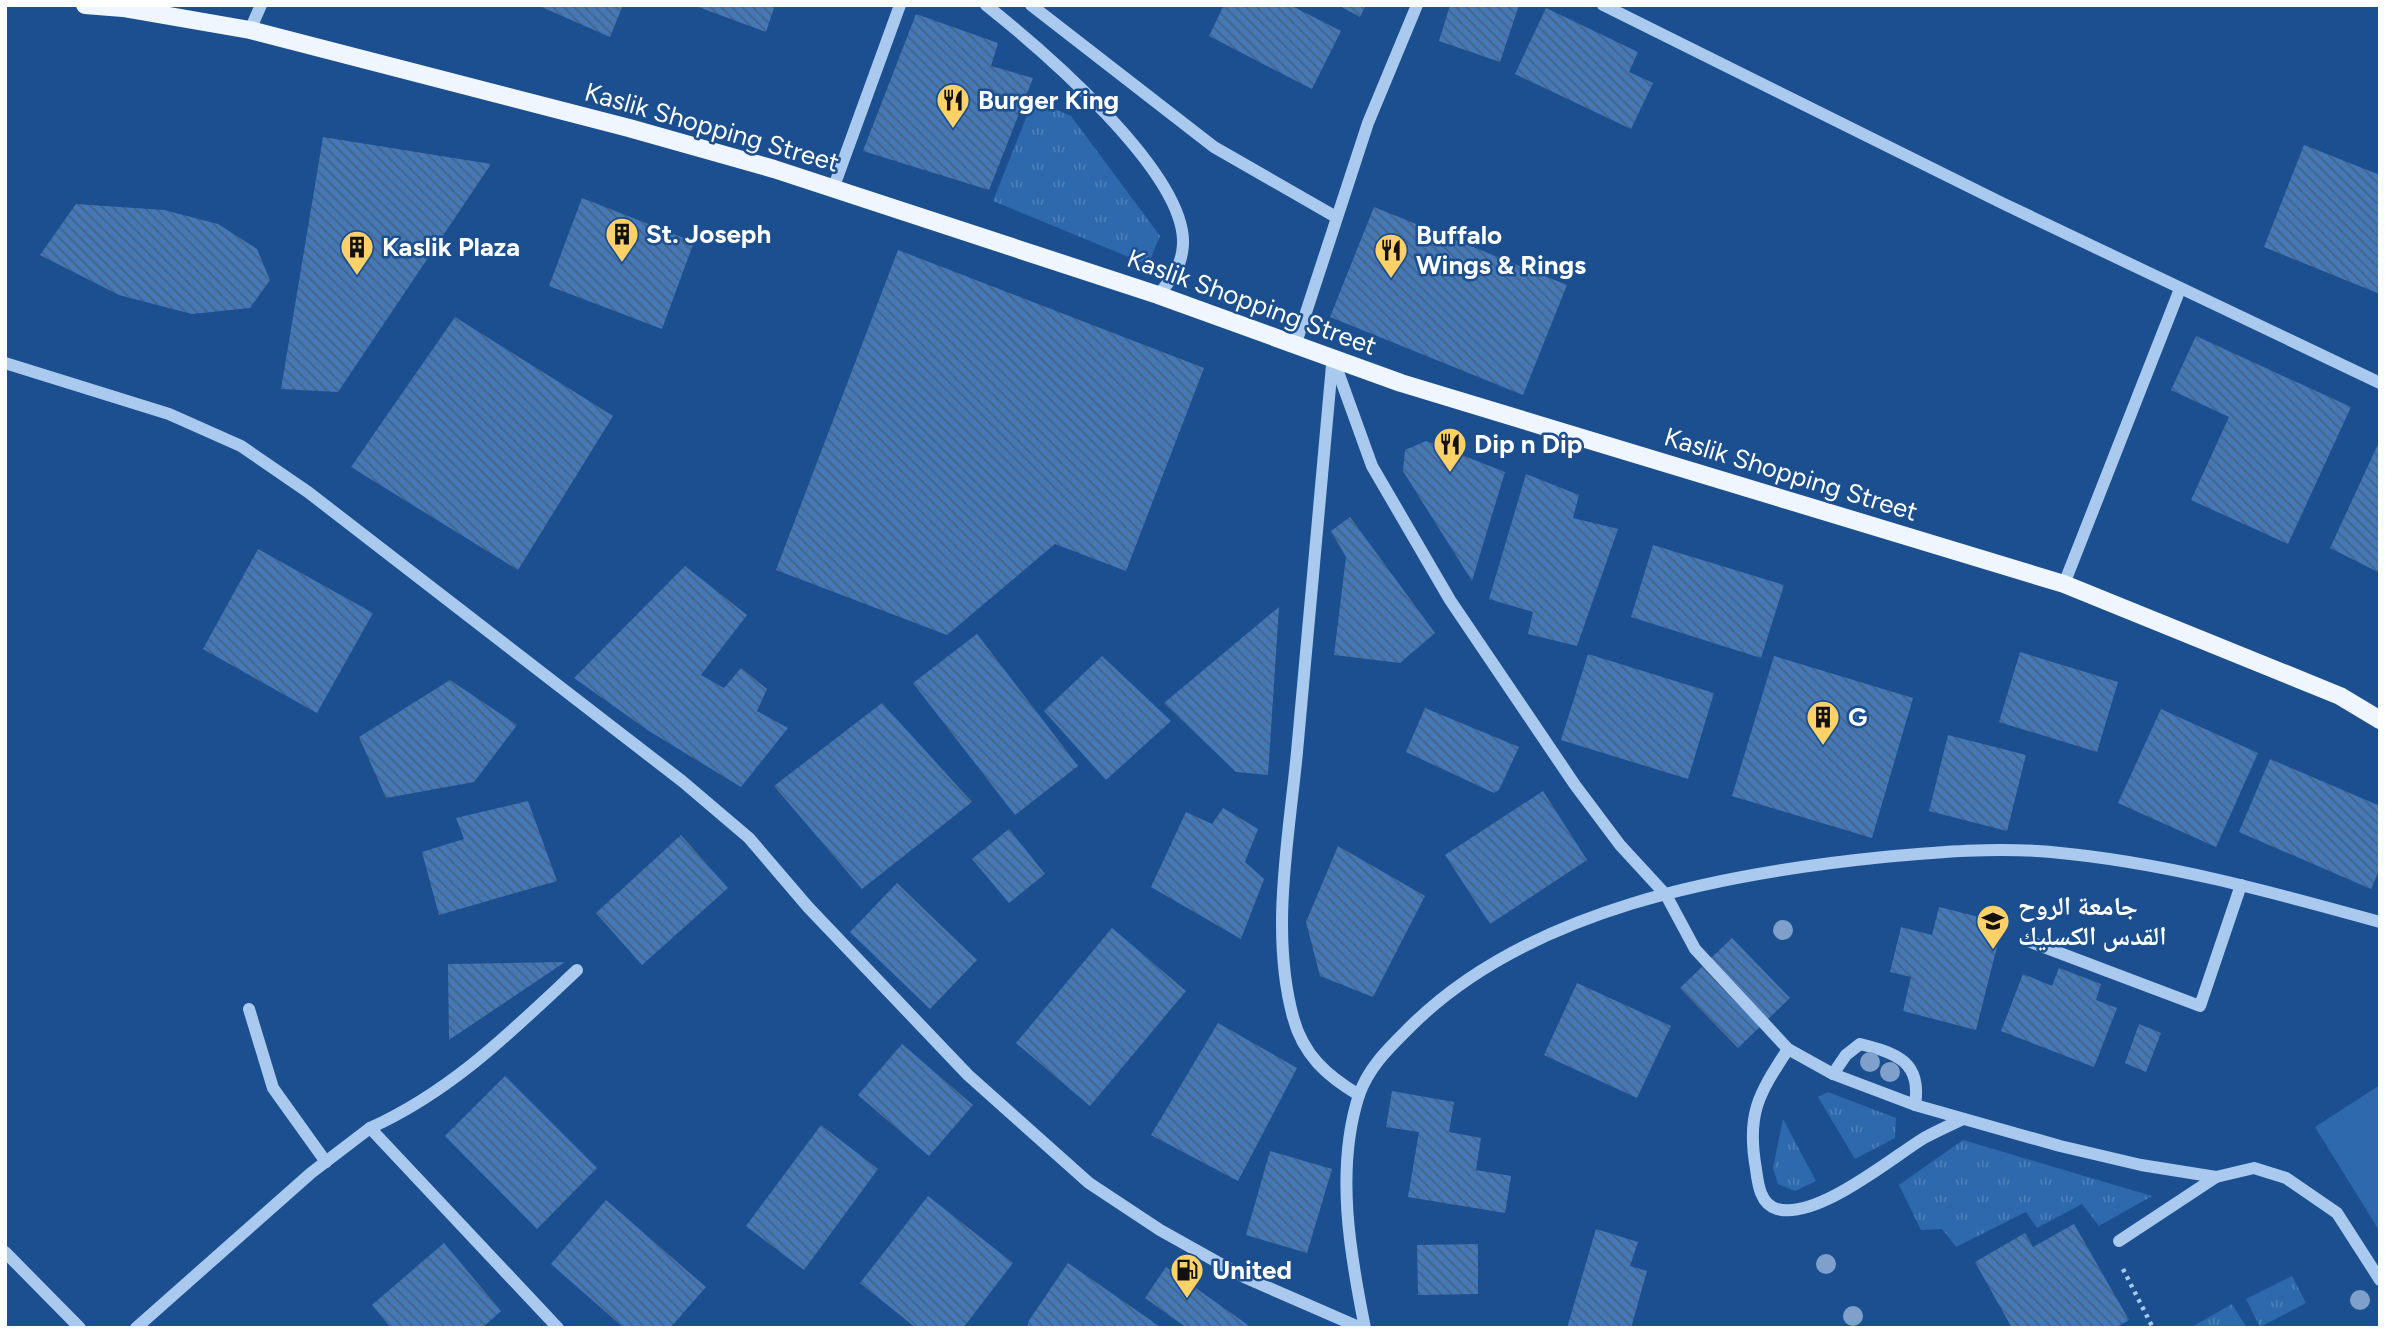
<svg xmlns="http://www.w3.org/2000/svg" width="2385" height="1333" font-family="Figtree,'Noto Naskh Arabic',sans-serif">
<defs>
<pattern id="grass-tufts" width="24" height="20" patternUnits="userSpaceOnUse" patternTransform="scale(1.75)"><rect width="24" height="20" fill="#2e69ad"/><path d="M3 7l-1-3M5 7V3M7 7l1-3M15 17l-1-3M17 17v-4M19 17l1-3" fill="none" stroke="#4d80b9"/></pattern>
<pattern id="building-back-hatch" width="6" height="6" patternUnits="userSpaceOnUse" patternTransform="scale(1.75)"><rect width="6" height="6" fill="#4478b7"/><path d="M-1 5l2 2M0 0l6 6M5-1l2 2" fill="none" stroke="#486282"/></pattern>
</defs>
<rect width="100%" height="100%" fill="#1b4f8f"/>
<g fill="url(#grass-tufts)">
<polygon points="1033,100 1071,116 1160,236 1148,265 993,201"/>
<polygon points="1828,1092 1896,1118 1895,1138 1855,1159 1818,1097"/>
<polygon points="1783,1119 1816,1181 1795,1191 1778,1184 1773,1168"/>
<polygon points="1963,1140 2152,1196 2099,1226 2082,1204 2037,1228 2026,1212 1956,1247 1942,1229 1921,1230 1899,1185"/>
<polygon points="2292,1276 2306,1303 2260,1327 2246,1299"/>
<polygon points="2232,1304 2247,1328 2190,1328"/>
</g>
<polygon fill="#2e69ad" points="2380,1085 2380,1232 2315,1127"/>
<g fill="url(#building-back-hatch)">
<polygon points="537,5 623,5 610,37"/>
<polygon points="693,5 775,5 766,32"/>
<polygon points="1224,5 1290,5 1341,31 1312,89 1209,36"/>
<polygon points="1338,5 1366,5 1360,17"/>
<polygon points="1450,5 1519,5 1500,62 1439,41"/>
<polygon points="1546,8 1638,52 1629,72 1653,83 1631,129 1515,74"/>
<polygon points="916,14 998,43 991,66 1033,78 989,190 863,151"/>
<polygon points="323,137 491,164 338,392 281,389"/>
<polygon points="2304,145 2380,175 2380,294 2264,247"/>
<polygon points="582,198 694,242 662,329 549,286"/>
<polygon points="76,204 164,210 218,224 257,249 270,280 250,308 192,314 119,295 40,255"/>
<polygon points="1374,207 1567,285 1523,395 1330,317"/>
<polygon points="898,250 1204,368 1126,571 1055,544 947,635 776,570"/>
<polygon points="455,317 613,416 518,570 351,467"/>
<polygon points="2196,336 2351,407 2288,544 2191,500 2229,417 2171,390"/>
<polygon points="2380,440 2380,573 2330,548"/>
<polygon points="1426,441 1505,472 1472,581 1403,471 1405,450"/>
<polygon points="1526,474 1579,495 1573,518 1618,529 1577,646 1528,634 1533,612 1489,599"/>
<polygon points="1350,517 1435,633 1400,663 1334,655 1346,557 1331,531"/>
<polygon points="1653,545 1784,585 1761,658 1631,617"/>
<polygon points="258,549 373,613 317,713 203,649"/>
<polygon points="685,566 747,615 701,675 724,688 741,668 767,689 757,711 788,728 741,787 649,731 574,678"/>
<polygon points="1279,607 1268,775 1236,772 1164,703"/>
<polygon points="977,634 1078,766 1015,815 913,683"/>
<polygon points="2020,652 2118,682 2097,752 1999,722"/>
<polygon points="1588,654 1714,693 1688,779 1561,740"/>
<polygon points="1102,656 1171,721 1106,780 1044,711"/>
<polygon points="1774,656 1913,698 1872,838 1732,796"/>
<polygon points="450,680 517,725 474,782 386,798 359,737"/>
<polygon points="882,703 972,802 862,889 774,786"/>
<polygon points="1425,708 1519,747 1499,790 1494,793 1406,752"/>
<polygon points="2161,709 2258,753 2216,847 2118,803"/>
<polygon points="1948,735 2026,755 2007,831 1929,811"/>
<polygon points="2270,759 2380,806 2380,868 2371,889 2239,832"/>
<polygon points="1543,791 1587,860 1490,924 1445,855"/>
<polygon points="528,801 557,881 439,915 422,852 464,839 456,818"/>
<polygon points="1223,808 1258,829 1245,862 1264,879 1241,939 1151,887 1186,812 1212,824"/>
<polygon points="1009,829 1045,874 1009,903 972,859"/>
<polygon points="681,835 728,888 642,965 596,913"/>
<polygon points="1338,846 1425,896 1373,997 1320,976 1306,922"/>
<polygon points="897,883 977,960 930,1009 850,932"/>
<polygon points="1939,907 2003,923 1976,1030 1903,1011 1911,977 1890,972 1901,927 1932,935"/>
<polygon points="1112,928 1186,991 1090,1106 1016,1043"/>
<polygon points="1732,938 1790,998 1738,1048 1680,988"/>
<polygon points="565,962 449,1040 448,964"/>
<polygon points="2059,968 2101,984 2096,1000 2117,1008 2094,1067 2001,1031 2023,974 2052,986"/>
<polygon points="1577,983 1671,1026 1637,1098 1544,1055"/>
<polygon points="1218,1023 1297,1068 1238,1181 1151,1135"/>
<polygon points="2139,1024 2161,1033 2146,1072 2125,1063"/>
<polygon points="902,1044 973,1105 929,1156 858,1095"/>
<polygon points="505,1076 597,1168 537,1229 445,1136"/>
<polygon points="1392,1091 1454,1102 1449,1132 1481,1138 1476,1170 1511,1176 1505,1213 1408,1197 1419,1132 1386,1127"/>
<polygon points="821,1125 878,1169 804,1270 746,1226"/>
<polygon points="1270,1151 1332,1169 1307,1253 1246,1235"/>
<polygon points="928,1196 1013,1263 963,1328 916,1328 860,1283"/>
<polygon points="606,1200 706,1287 670,1328 624,1328 551,1264"/>
<polygon points="2074,1224 2129,1320 2115,1328 2012,1328 1975,1262 2025,1233 2033,1247"/>
<polygon points="1596,1229 1638,1242 1630,1266 1647,1271 1631,1328 1567,1328"/>
<polygon points="444,1243 501,1311 482,1328 391,1328 372,1305"/>
<polygon points="1478,1244 1478,1294 1418,1295 1417,1245"/>
<polygon points="1068,1263 1162,1328 1028,1328 1028,1322"/>
<polygon points="1166,1267 1248,1325 1246,1328 1187,1328 1145,1298"/>
</g>
<g fill="none" stroke-linecap="round" stroke-linejoin="round">
<polyline stroke="#a9c9ee" stroke-width="4.5" stroke-dasharray="3.5 5" stroke-linecap="butt" points="2123,1269 2153,1328"/>
<g stroke="#a9c9ee" stroke-width="12">
<path d="M986 5C1040 48 1186 172 1183 244 1182 266 1172 279 1158 295"/>
<polyline points="1031,5 1214,147 1336,217"/>
<polyline points="1603,5 2002,203 2380,383"/>
<polyline points="250,30 261,5"/>
<polyline points="833,189 900,5"/>
<polyline points="1296,343 1368,123 1417,5"/>
<polyline points="1333,358 1372,466 1450,600 1575,785 1620,845 1666,895 1695,949 1788,1049 1833,1074 1915,1105 2060,1146 2141,1165 2216,1177 2254,1168 2286,1178 2337,1213 2380,1280"/>
<polyline points="5,363 169,414 241,446 308,492 682,781 749,838 808,907 968,1075 1089,1183 1160,1230 1244,1277 1361,1328"/>
<path d="M1332 365C1320 494 1308 623 1297 752 1289 837 1270 932 1293 1017 1303 1055 1327 1076 1359 1095"/>
<polyline points="2064,584 2180,289"/>
<polyline points="2028,941 2200,1006 2241,885"/>
<polyline points="249,1009 273,1088 326,1162"/>
<path d="M1788 1049C1759 1094 1746 1113 1756 1169 1758 1184 1760 1204 1777 1209 1817 1220 1890 1159 1924 1138 1937 1131 1950 1125 1963 1119"/>
<path d="M1833 1074 1846 1055 1860 1044C1897 1053 1922 1062 1915 1105"/>
<path d="M370 1128C452 1091 512 1031 577 970"/>
<polyline points="2119,1241 2216,1177"/>
<polyline points="5,1252 80,1328"/>
<polyline points="136,1328 311,1173 370,1128 558,1328"/>
<path d="M1365 1328C1350 1254 1335 1169 1359 1095 1369 1066 1390 1047 1411 1026 1529 909 1724 873 1884 857 1939 852 1995 847 2051 852 2163 862 2272 892 2380 922"/>
</g>
<polyline stroke="#f0f6ff" stroke-width="18" points="85,5 123,8 250,30 629,128 774,169 1158,295 1401,383 2064,584 2340,696 2380,720"/>
</g>
<g fill="#7ea0ca">
<circle cx="1783" cy="930" r="10"/>
<circle cx="1870" cy="1062" r="10"/>
<circle cx="1890" cy="1072" r="10"/>
<circle cx="1826" cy="1264" r="10"/>
<circle cx="2360" cy="1300" r="10"/>
<circle cx="1853" cy="1316" r="10"/>
</g>
<defs>
<symbol id="restaurant-pin" viewBox="-11 -11 22 30"><path d="M0 17L-7.5 6A9.5 9.5 0 1 1 7.5 6Z" fill="#ffd166" stroke="#1b4f8f"/><path d="M-5-6h1v4h1v-4h1v4h1v-4h1v5L-1.5 .5V6h-2V.5L-5-1ZM5-6V6H3V1.5H1.5Q1.5-4 5-6Z" fill="#111"/></symbol>
<symbol id="building-pin" viewBox="-11 -11 22 30"><path d="M0 17L-7.5 6A9.5 9.5 0 1 1 7.5 6Z" fill="#ffd166" stroke="#1b4f8f"/><path d="M-4-6H4V6H1V3H-1V6H-4ZM-2.5-4.3h1.7v1.8h-1.7ZM.8-4.3h1.7v1.8H.8ZM-2.5-1h1.7V.8h-1.7ZM.8-1h1.7V.8H.8Z" fill="#111"/></symbol>
<symbol id="university-pin" viewBox="-11 -11 22 30"><path d="M0 17L-7.5 6A9.5 9.5 0 1 1 7.5 6Z" fill="#ffd166" stroke="#1b4f8f"/><path d="M0-5L7-2L0 1L-7-2ZM-4 1L0 2.5L4 1V4Q0 6-4 4Z" fill="#111"/></symbol>
<symbol id="fuel-pin" viewBox="-11 -11 22 30"><path d="M0 17L-7.5 6A9.5 9.5 0 1 1 7.5 6Z" fill="#ffd166" stroke="#1b4f8f"/><path d="M-5.5-6h7V0h2V4h1.3V-2.5L3-4.5l.8-.8L6-3V5H2.5V1h-1V6h-7ZM-4.2-4.7v3.2H.2V-4.7Z" fill="#111"/></symbol>
</defs>
<g fill-rule="evenodd">
<use href="#restaurant-pin" x="934" y="81" width="38" height="52"/>
<use href="#building-pin" x="603" y="215" width="38" height="52"/>
<use href="#building-pin" x="338" y="228" width="38" height="52"/>
<use href="#restaurant-pin" x="1372" y="231" width="38" height="52"/>
<use href="#restaurant-pin" x="1431" y="425" width="38" height="52"/>
<use href="#building-pin" x="1804" y="698" width="38" height="52"/>
<use href="#university-pin" x="1974" y="902" width="38" height="52"/>
<use href="#fuel-pin" x="1168" y="1251" width="38" height="52"/>
</g>
<g text-anchor="middle" stroke-width="5" stroke-linejoin="round" paint-order="stroke">
<g font-size="26" font-weight="bold" fill="#fff" stroke="#1b4f8f" text-anchor="start">
<text x="978" y="109">Burger King</text>
<text x="646" y="243">St. Joseph</text>
<text x="1416" y="244">Buffalo<tspan x="1416" dy="30">Wings &amp; Rings</tspan></text>
<text x="382" y="256">Kaslik Plaza</text>
<text x="1474" y="453">Dip n Dip</text>
<text x="1848" y="726">G</text>
<text x="2018" y="915">جامعة الروح<tspan x="2018" dy="30">القدس الكسليك</tspan></text>
<text x="1212" y="1279">United</text>
</g>
<g font-size="26" fill="#fff" stroke="#1b4f8f">
<text transform="translate(712 127) rotate(16)" y="9">Kaslik Shopping Street</text>
<text transform="translate(1252 302) rotate(20)" y="9">Kaslik Shopping Street</text>
<text transform="translate(1791 474) rotate(17)" y="9">Kaslik Shopping Street</text>
</g>
</g>
<rect width="2385" height="1333" fill="none" stroke="#ffffff" stroke-width="14"/>
</svg>
